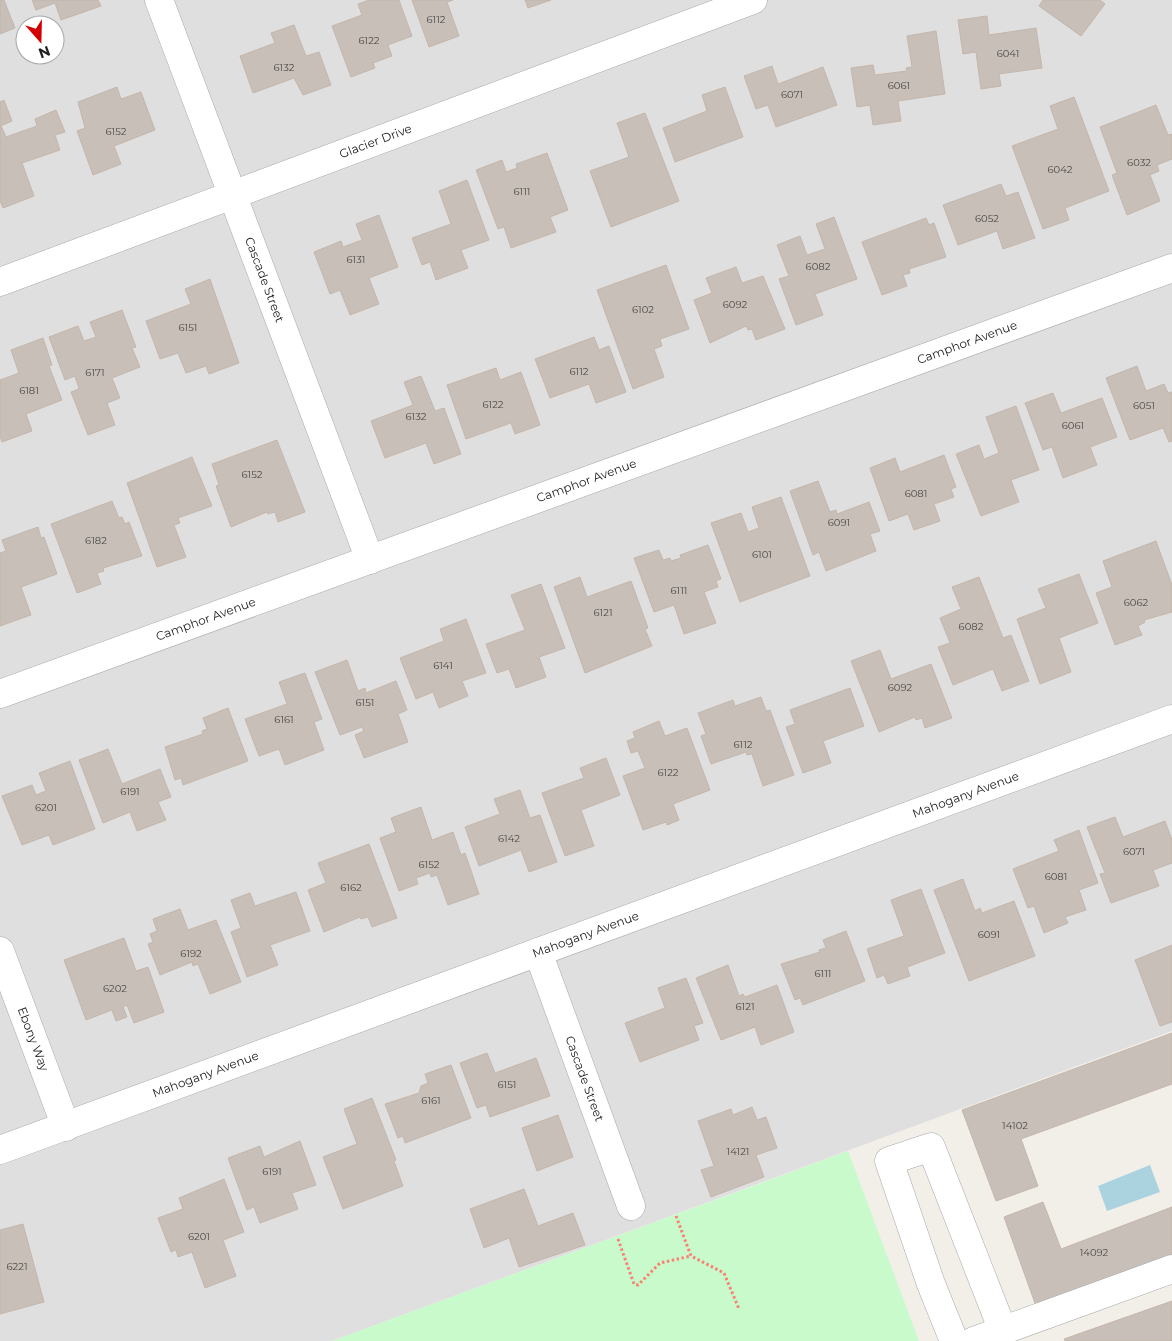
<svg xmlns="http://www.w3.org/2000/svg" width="1172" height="1341" font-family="Montserrat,sans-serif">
<rect width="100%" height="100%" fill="#f2efe9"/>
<path fill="#e0dfdf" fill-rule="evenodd" d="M0 0H1172V1031L332 1341H0ZM25 25H55V55H25Z"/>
<polygon fill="#c8facc" points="848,1151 919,1341 332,1341"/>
<polygon fill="#aad3df" points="1150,1165 1160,1192 1107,1211 1098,1186"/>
<g fill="#c7bfb8" stroke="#c4b6ab">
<polygon points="0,0 4,0 15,28 0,34"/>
<polygon points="32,0 98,0 101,6 61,20 55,3 36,10"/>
<polygon points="369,0 399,0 412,36 388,45 392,56 373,63 375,68 351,77 332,26 362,15 358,4"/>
<polygon points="412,0 453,0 447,2 459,36 429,47"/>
<polygon points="525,0 551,0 528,8"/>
<polygon points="1043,0 1100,0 1105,4 1081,36 1039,6"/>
<polygon points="987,16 989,35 1036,28 1042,68 999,74 1001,86 981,89 976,52 963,54 958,20"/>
<polygon points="294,25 306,56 319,52 331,85 303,95 294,78 253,93 240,56 275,43 271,33"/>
<polygon points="936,31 945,94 898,101 901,121 873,125 870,105 857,107 851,68 873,65 875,75 907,71 906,68 912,67 907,36"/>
<polygon points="772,66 778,84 823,67 837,105 776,127 768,105 756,109 744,76"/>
<polygon points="117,87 121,99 141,92 155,130 114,146 121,164 93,175 77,131 85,128 78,102"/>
<polygon points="725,87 743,137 675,162 663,128 707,111 702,95"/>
<polygon points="1074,97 1109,191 1065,208 1069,220 1043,229 1012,146 1058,129 1050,106"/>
<polygon points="4,100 12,121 1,126 6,137 37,126 35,119 56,110 65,132 55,135 60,150 22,163 34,196 3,208 0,201 0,102"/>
<polygon points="1156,105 1168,135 1172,134 1172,159 1157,165 1159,171 1150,175 1160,201 1127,215 1112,175 1117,173 1100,127"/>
<polygon points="645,113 679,201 611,227 590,171 629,157 617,123"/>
<polygon points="547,153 568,210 550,217 556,232 511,248 504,227 498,229 476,170 502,160 506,172 517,168 516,164"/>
<polygon points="467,180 489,240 461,250 468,268 436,280 430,262 422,265 412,238 451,224 439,191"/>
<polygon points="1001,184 1006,196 1018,192 1035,238 1003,249 997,231 958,245 943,205"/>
<polygon points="379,215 398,267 369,278 379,304 350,315 340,290 330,294 314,252 341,241 343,247 362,240 356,224"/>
<polygon points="834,217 857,279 815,294 823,315 796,325 779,279 789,276 777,245 800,236 807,255 825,249 816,224"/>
<polygon points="926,218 929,225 934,223 946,257 909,269 910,273 903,275 907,286 882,295 862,242"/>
<polygon points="666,265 689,329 660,339 662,346 654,349 664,377 633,389 597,290"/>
<polygon points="736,267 742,283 763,276 785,329 756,340 752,329 748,330 746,326 710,343 694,300 712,293 706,278"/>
<polygon points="210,279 239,363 209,374 206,366 186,373 178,353 160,359 146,321 191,304 185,289"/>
<polygon points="122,310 136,347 132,348 140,367 112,378 120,398 107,403 115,425 88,435 71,392 79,389 75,376 65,380 49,337 78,326 84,341 96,337 90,322"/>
<polygon points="594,337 599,350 609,346 626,392 596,403 589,384 550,398 535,359"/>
<polygon points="43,338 52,365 49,366 62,400 26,414 32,431 2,442 0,436 0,380 19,373 11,350"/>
<polygon points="1137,366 1146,391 1164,384 1168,393 1172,392 1172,441 1169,442 1163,428 1130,440 1106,378"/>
<polygon points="496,368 500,380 521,372 540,425 515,434 511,423 466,439 447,385"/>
<polygon points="421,376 435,411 444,408 461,454 434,464 426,443 385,458 371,421 413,405 404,382"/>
<polygon points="1053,393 1061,413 1102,398 1117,437 1090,447 1097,465 1063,478 1052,447 1043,450 1025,403"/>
<polygon points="1016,406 1039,470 1011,480 1019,502 981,516 956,454 979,445 984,459 999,453 986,417"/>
<polygon points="277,440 305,512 278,522 275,512 268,514 267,512 231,527 216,486 219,485 212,464"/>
<polygon points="944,455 956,487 951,489 954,497 934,504 940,521 914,530 908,514 889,521 870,468 895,458 900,472"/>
<polygon points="192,457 212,506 178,518 180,523 174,525 186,557 157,567 127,483"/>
<polygon points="818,481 830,512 836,510 837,514 869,502 880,531 870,534 876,551 826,571 819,552 813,555 790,491"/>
<polygon points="781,497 810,576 740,602 711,523 741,513 748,532 759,528 752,507"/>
<polygon points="112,501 119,518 122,517 125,524 129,522 142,556 103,568 104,571 97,573 101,584 77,593 51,524"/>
<polygon points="38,527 41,538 44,537 57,574 21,587 31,615 0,626 0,553 6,551 2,540"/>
<polygon points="1156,541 1172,585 1172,612 1144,620 1145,622 1138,626 1142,635 1115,645 1096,593 1112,587 1103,561"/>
<polygon points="708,545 721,579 716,581 718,587 704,592 716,623 684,634 674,605 654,612 634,558 659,550 663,560 670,558 671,561 681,558 680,555"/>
<polygon points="1079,574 1098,623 1059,638 1071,672 1040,684 1017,619 1046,608 1038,589"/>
<polygon points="580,577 587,597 631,581 648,628 645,629 652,646 585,673 554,587"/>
<polygon points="979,577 1003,638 1011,635 1029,681 1002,691 993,669 953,685 938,647 950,643 940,618 961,609 952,587"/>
<polygon points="541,584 565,648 539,657 546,677 516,688 509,669 497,673 486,644 525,630 511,595"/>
<polygon points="466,619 486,673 462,681 468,696 439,708 433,692 416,699 400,658 444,641 440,629"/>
<polygon points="880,650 891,679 931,664 952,718 925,728 922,718 916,720 915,717 879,732 851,661"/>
<polygon points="347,660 358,691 365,688 366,693 396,681 407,710 398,714 408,742 364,758 355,735 364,731 362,727 340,735 315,672"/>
<polygon points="305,673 322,719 314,722 324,750 285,765 279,749 259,756 245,719 287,704 279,682"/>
<polygon points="850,688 864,726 823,741 831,763 803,773 786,727 795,724 790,710"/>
<polygon points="761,697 766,711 770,710 794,775 763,786 752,754 747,755 746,752 711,764 701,736 706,734 698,713 733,700 735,706"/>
<polygon points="228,708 248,761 183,785 181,778 175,780 165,747 203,734 202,731 207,729 203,718"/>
<polygon points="659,721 665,736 687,728 710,790 673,804 679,820 667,825 666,822 643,830 623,776 645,768 638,751 631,753 627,741 635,738 633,732"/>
<polygon points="108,749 122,784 160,769 171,797 158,802 166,820 137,831 130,812 103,823 79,760"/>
<polygon points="606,758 620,795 581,810 594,846 565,856 542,793 584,778 580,768"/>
<polygon points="70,761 95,829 53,845 49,835 22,845 2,796 32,785 36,795 46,791 39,773"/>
<polygon points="520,790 530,818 540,815 557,862 529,872 521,850 479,866 465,827 500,814 494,799"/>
<polygon points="421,807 432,840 453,832 461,855 465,853 479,894 448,905 437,875 431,877 430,873 416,878 418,884 399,891 380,838 396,832 391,818"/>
<polygon points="1115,817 1123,837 1165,821 1172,840 1172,863 1153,870 1159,886 1111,903 1100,874 1105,873 1087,827"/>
<polygon points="1079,830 1098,883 1079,890 1086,910 1065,917 1068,923 1044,933 1034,906 1028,908 1013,869 1059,851 1054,840"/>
<polygon points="369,844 397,918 372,927 368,917 361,919 360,917 324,932 308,890 326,883 318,863"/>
<polygon points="963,879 975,911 980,908 982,913 1014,901 1035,956 969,981 934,890"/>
<polygon points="921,889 945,953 907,967 910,976 888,984 884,975 877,978 867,949 904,936 891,900"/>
<polygon points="296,892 310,931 270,945 278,965 247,977 231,932 241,928 231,900 250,893 255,906"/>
<polygon points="180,909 188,930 216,920 241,982 210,994 198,964 193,966 192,962 160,975 148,944 153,942 150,934 157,931 153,919"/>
<polygon points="846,931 865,981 803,1005 800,998 795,1000 781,964 820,952 819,950 826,948 823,940"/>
<polygon points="124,938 136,971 148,967 164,1012 134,1023 127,1005 123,1007 127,1017 116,1021 112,1010 86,1020 64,960"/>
<polygon points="1172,945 1172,1022 1160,1026 1135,960"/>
<polygon points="728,965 739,996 743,994 745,997 777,985 794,1032 761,1045 755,1027 721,1040 696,978"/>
<polygon points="686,978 703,1023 694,1026 699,1040 640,1062 625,1023 665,1008 658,988"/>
<polygon points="1172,1033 1172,1084 1021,1139 1038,1186 996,1201 962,1110"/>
<polygon points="487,1053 495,1073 536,1058 550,1096 490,1117 486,1105 477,1108 460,1063"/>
<polygon points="451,1065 471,1118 405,1143 403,1136 398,1138 385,1104 419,1093 421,1086 428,1083 425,1074"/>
<polygon points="372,1098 396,1160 394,1161 403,1186 343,1209 323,1157 357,1144 344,1109"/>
<polygon points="752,1107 757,1120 766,1117 777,1148 756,1155 764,1177 711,1197 701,1170 714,1166 698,1121 731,1109 733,1115"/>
<polygon points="558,1115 573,1157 537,1171 522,1128"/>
<polygon points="300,1141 316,1185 292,1193 298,1209 260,1223 254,1207 247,1210 228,1158 260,1146 264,1157"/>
<polygon points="224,1179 244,1232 223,1240 236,1276 205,1288 192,1252 178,1257 176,1250 171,1252 158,1218 183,1209 179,1198"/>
<polygon points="524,1189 538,1226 573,1213 585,1245 519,1267 509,1238 484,1248 470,1209"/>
<polygon points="1043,1202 1061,1249 1172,1207 1172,1255 1036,1306 1004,1217"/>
<polygon points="23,1224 44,1302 0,1314 0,1230"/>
<polygon points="1172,1301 1172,1341 1065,1341 1064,1339"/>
</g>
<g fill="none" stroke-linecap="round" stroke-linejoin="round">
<defs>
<g id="minor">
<path id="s1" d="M159 0 370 560"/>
<path id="s2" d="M0 282 753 0"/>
<path id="s3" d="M0 694 1172 268"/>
<path id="s4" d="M0 951 66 1127"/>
<path id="s5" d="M538 952 631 1206"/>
<path id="s6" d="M0 1150 1172 719"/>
<polyline points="954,1341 931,1284 889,1161 931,1147 1003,1331"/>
<polyline points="974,1341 1172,1269"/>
</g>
</defs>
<use href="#minor" stroke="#a9a9a9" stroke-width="29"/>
<g stroke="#fa8072" stroke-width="3" stroke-dasharray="2.5 2.5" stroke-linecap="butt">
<polyline points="676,1216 691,1256 724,1273 739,1309"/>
<polyline points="618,1239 634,1284 638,1285 660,1263 691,1256"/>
</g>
<use href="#minor" stroke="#fff" stroke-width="28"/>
</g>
<g text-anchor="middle" stroke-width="4" stroke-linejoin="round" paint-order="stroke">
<g font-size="10" fill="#4b4948">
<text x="436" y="23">6112</text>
<text x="369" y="44">6122</text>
<text x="1008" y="57">6041</text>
<text x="284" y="71">6132</text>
<text x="899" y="89">6061</text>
<text x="792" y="98">6071</text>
<text x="116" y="135">6152</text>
<text x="1139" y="166">6032</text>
<text x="1060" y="173">6042</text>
<text x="522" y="195">6111</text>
<text x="987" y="222">6052</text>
<text x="356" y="263">6131</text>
<text x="818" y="270">6082</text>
<text x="735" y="308">6092</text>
<text x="643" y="313">6102</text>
<text x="188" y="331">6151</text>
<text x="579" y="375">6112</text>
<text x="95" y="376">6171</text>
<text x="29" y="394">6181</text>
<text x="493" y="408">6122</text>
<text x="1144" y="409">6051</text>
<text x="416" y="420">6132</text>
<text x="1073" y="429">6061</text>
<text x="252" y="478">6152</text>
<text x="916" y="497">6081</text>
<text x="839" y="526">6091</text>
<text x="96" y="544">6182</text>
<text x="762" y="558">6101</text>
<text x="679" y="594">6111</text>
<text x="1136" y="606">6062</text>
<text x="603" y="616">6121</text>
<text x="971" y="630">6082</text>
<text x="443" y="669">6141</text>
<text x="900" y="691">6092</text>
<text x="365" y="706">6151</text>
<text x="284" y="723">6161</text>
<text x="743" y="748">6112</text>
<text x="668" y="776">6122</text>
<text x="130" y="795">6191</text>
<text x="46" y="811">6201</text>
<text x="509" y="842">6142</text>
<text x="1134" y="855">6071</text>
<text x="429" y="868">6152</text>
<text x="1056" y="880">6081</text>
<text x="351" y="891">6162</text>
<text x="989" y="938">6091</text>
<text x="191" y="957">6192</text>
<text x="823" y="977">6111</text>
<text x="115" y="992">6202</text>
<text x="745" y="1010">6121</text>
<text x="507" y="1088">6151</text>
<text x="431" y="1104">6161</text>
<text x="1015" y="1129">14102</text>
<text x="738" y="1155">14121</text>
<text x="272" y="1175">6191</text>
<text x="199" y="1240">6201</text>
<text x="1094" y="1256">14092</text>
<text x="17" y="1270">6221</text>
</g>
<g font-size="12" fill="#222" stroke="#fff">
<text dy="4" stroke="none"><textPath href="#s2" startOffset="401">Glacier Drive</textPath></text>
<text dy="4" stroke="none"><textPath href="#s1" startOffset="299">Cascade Street</textPath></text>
<text dy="4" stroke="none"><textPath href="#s3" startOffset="1029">Camphor Avenue</textPath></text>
<text dy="4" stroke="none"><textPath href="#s3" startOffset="624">Camphor Avenue</textPath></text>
<text dy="4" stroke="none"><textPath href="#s3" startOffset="219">Camphor Avenue</textPath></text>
<text dy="4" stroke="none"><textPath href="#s6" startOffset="1029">Mahogany Avenue</textPath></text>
<text dy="4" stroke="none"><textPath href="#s6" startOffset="624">Mahogany Avenue</textPath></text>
<text dy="4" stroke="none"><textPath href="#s4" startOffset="94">Ebony Way</textPath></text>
<text dy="4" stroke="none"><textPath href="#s6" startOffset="219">Mahogany Avenue</textPath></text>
<text dy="4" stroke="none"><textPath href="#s5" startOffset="135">Cascade Street</textPath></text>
</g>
</g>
<g transform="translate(40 40) rotate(160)"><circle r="24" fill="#ffffff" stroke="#a7a7a7"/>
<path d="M0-4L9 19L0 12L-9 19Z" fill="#d40000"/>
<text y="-8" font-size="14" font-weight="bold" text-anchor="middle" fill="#222222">N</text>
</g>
</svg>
